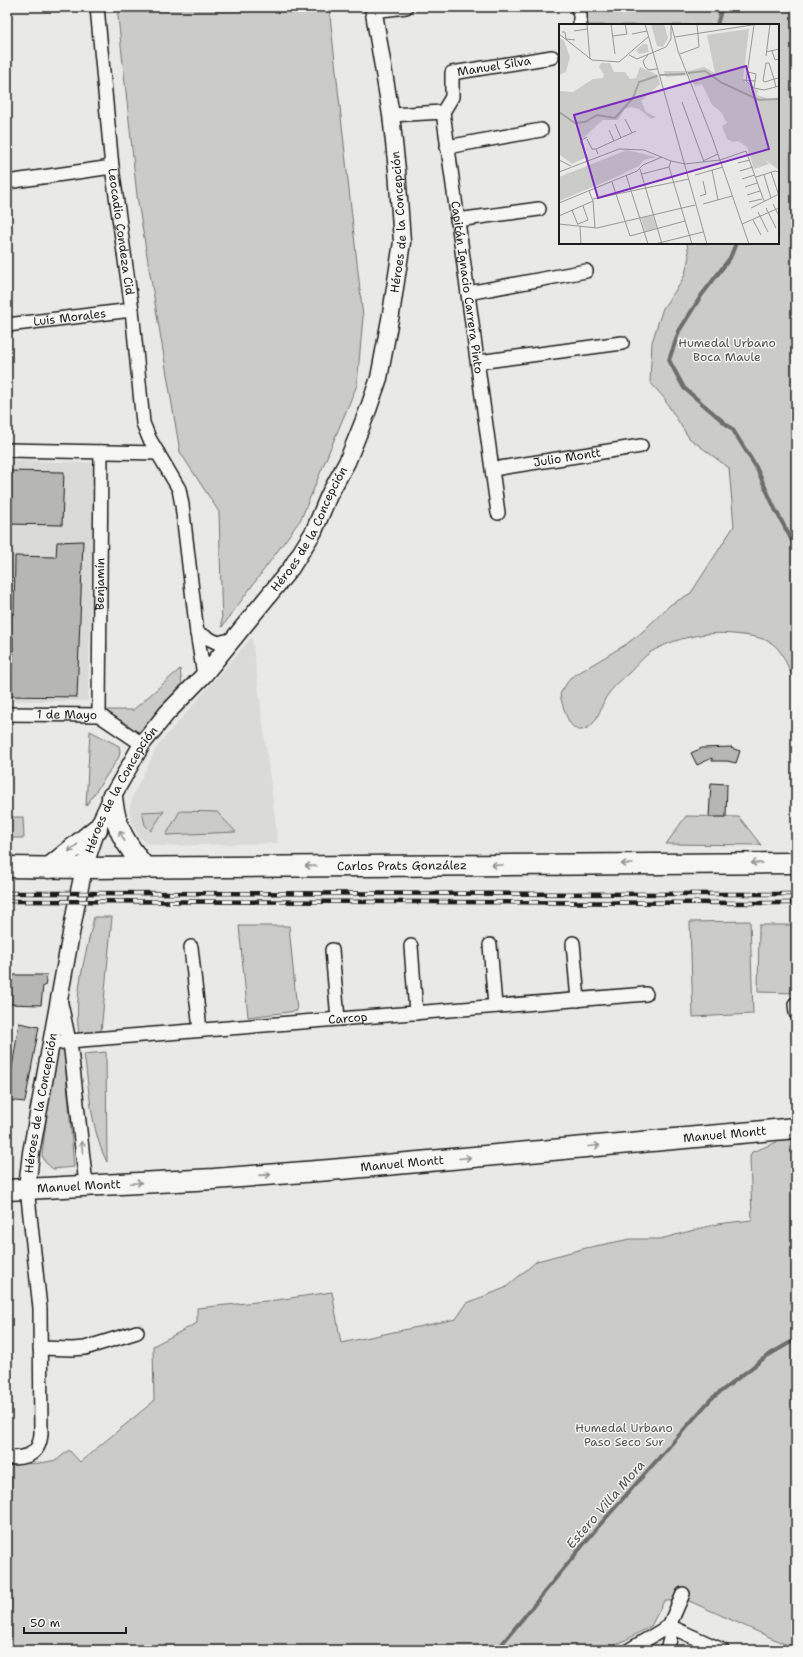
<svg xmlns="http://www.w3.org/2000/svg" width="803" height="1657" font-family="'Shantell Sans',sans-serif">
<rect width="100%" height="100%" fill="#e9e9e5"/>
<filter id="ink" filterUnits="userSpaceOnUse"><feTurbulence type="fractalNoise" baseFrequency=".025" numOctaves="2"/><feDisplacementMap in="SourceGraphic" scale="8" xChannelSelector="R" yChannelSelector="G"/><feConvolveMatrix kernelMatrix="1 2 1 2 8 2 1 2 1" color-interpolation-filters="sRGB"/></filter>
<g filter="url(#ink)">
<g fill="#dadad6">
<polygon points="7,460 94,463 88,701 7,701"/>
<polygon points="252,637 278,843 160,846 146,843 138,835 132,822 129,810 133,795 158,745"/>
</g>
<g fill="#cbcbc7" stroke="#747472">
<polygon points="117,7 329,7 363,317 357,385 301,519 222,627 219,512 180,452 137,196"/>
<path d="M574 7H796V686C779 645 779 638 733 634 706 631 675 638 651 652 643 657 636 666 629 673 621 680 612 688 606 697 600 708 597 727 582 730 568 732 562 703 560 694L570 678 625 645 641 633 670 605 691 593 734 526 729 468 689 438 666 402 665 399 650 382 652 342 663 308 680 284 685 274 689 256 687 243H778V25H589L582 14Z"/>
<polygon points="180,669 182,685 144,728 138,732 133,732 105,714 106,710 133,710"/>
<polygon points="90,731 119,746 120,751 119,757 86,806"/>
<polygon points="164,811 151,831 145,825 142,812"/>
<polygon points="180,811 217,812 236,832 166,835"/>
<polygon points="686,816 739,817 761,845 666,844"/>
<polygon points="7,817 23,817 24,838 7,838"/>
<path d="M94 917H112L101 1032 79 1034C73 994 86 955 94 917Z"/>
<polygon points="750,921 753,1014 693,1017 690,922"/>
<polygon points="759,925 796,925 796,993 758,992"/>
<polygon points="239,926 289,926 297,1011 248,1017"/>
<polygon points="64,1047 74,1167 53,1169 45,1162 42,1155 55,1048"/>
<path d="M106 1052 107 1162C91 1131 89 1088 84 1054Z"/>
<path d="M796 1137V1649L687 1600 664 1601 651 1626 607 1650H7V1465L40 1463 57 1460 69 1450 80 1462 154 1401 153 1346 197 1323V1308L276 1300 332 1292 341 1343 456 1319 467 1303 505 1288 537 1261 586 1248 630 1239H660L717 1224 752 1220 750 1156 752 1152C767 1147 780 1139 796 1137Z"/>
</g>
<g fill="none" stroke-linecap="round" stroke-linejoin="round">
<g stroke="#6d6d6c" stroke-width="4">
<polyline points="717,25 722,7"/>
<polyline points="736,243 730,258 701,296 679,331 669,360 684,388 733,430 756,467 775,509 796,548"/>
<polyline points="497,1650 597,1528 711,1399 767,1356 796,1339"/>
</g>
</g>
<g fill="#b6b6b3" stroke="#1c1c1c">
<polygon points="7,471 64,472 62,525 7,524"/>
<polygon points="83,541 77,697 7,696 7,664 13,664 13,637 7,636 7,614 14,614 15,556 56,557 57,542"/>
<polygon points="732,747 731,748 740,751 736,763 727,761 712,761 712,758 697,765 691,753 702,748"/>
<polygon points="711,783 727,784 726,817 709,817"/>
<polygon points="7,975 47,975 45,986 43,986 41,1005 7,1004 7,994 10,994 11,986 7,986"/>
<polygon points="19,1023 39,1027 25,1102 7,1100"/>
</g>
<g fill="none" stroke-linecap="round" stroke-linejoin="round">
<defs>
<g id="minor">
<path id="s1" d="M97 7 112 167 132 310 143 423 149 438 179 489 182 505 197 633 204 675"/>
<polyline points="577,7 580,15 580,25"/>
<polyline points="373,11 406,7"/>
<path id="s2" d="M443 112 452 97V73L552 57"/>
<path id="s3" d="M391 115 443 112 498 513"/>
<polyline points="447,147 541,130"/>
<polyline points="7,182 112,167"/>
<polyline points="457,220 539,209"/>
<polyline points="468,293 586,271"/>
<path id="s4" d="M7 325 132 310"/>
<polyline points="478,362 622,343"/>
<polyline points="7,450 158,453"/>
<path id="s5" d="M493 469 641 446"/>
<polyline points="197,633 218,643 234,639"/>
<path id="s6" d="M7 714 99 715 142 744"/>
<path id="s7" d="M99 715 101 452"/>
<polyline points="573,943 578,1000"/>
<polyline points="490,945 495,1006"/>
<polyline points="411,946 416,1013"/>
<polyline points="191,947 200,1030"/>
<polyline points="332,950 338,1019"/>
<polyline points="60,999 71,1050 86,1185"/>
<polyline points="795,1004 796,1013"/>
<path id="s8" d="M50 1044 69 1041 646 994"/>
<polyline points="40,1348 72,1349 85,1348 137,1332"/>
<path d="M7 1458C26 1458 39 1456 41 1434L40 1308 27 1188"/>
<polyline points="669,1626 722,1650"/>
<polyline points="629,1650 669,1626"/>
<polyline points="667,1650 670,1639 669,1626 683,1594"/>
</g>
<g id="tertiary">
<path id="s9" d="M27 1188 31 1153 77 901 84 868 97 829 112 797 142 744 167 713 204 675 291 568 314 531 329 495 347 462 368 410 379 378 391 314 402 242 397 170 391 115 373 7"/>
</g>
<g id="primary">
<path d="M112 797C115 829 126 844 145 868"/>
<path id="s10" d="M7 867 84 868 796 863"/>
<polyline points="49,868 97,829"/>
<path id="s11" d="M7 1190 214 1179 330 1170 796 1128"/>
</g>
</defs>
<use href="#minor" stroke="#1c1c1c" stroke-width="16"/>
<use href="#tertiary" stroke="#1c1c1c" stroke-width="19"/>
<use href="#primary" stroke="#1c1c1c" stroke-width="23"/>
<use href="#minor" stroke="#f6f6f2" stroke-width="13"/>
<use href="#tertiary" stroke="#f6f6f2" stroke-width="16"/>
<use href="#primary" stroke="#f6f6f2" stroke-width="20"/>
<defs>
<g id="rail">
<polyline points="7,893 796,894"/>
<polyline points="7,901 796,903"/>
</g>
</defs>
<use href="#rail" stroke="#1c1c1c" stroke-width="4.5"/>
<use href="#rail" stroke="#f6f6f2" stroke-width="3" stroke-dasharray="9" stroke-linecap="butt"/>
</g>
<defs><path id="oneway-shaft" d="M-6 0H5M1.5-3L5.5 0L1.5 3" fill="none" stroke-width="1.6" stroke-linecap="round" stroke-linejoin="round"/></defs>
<g stroke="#949492">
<use href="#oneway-shaft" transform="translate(122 836) rotate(-118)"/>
<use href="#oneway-shaft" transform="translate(73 848) rotate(140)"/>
<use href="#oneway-shaft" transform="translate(757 863) rotate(180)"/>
<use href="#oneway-shaft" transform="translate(627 864) rotate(180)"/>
<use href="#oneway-shaft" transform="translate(497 865) rotate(180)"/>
<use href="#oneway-shaft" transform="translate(311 866) rotate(180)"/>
<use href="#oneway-shaft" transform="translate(594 1146) rotate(-5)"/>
<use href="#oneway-shaft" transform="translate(82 1147) rotate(-97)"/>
<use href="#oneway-shaft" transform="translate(465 1158) rotate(-5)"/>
<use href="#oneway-shaft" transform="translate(265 1175) rotate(-4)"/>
<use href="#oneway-shaft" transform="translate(136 1183) rotate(-3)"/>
</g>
</g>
<g text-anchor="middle" stroke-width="3" stroke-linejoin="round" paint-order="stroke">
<g font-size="12" fill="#1c1c1c" stroke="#f6f6f2">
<text dy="4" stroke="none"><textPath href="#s2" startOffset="84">Manuel Silva</textPath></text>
<text dy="4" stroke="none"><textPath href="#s9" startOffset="1061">Héroes de la Concepción</textPath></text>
<text dy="4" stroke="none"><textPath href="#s1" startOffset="226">Leocadio Condeza Cid</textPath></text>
<text dy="4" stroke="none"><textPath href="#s3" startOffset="229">Capitán Ignacio Carrera Pinto</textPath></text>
<text dy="4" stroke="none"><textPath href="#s4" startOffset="63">Luis Morales</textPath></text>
<text dy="4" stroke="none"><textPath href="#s5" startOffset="75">Julio Montt</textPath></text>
<text dy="4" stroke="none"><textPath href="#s9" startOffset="736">Héroes de la Concepción</textPath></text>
<text dy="4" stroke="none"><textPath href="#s7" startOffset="131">Benjamín</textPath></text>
<text dy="4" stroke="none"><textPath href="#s6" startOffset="60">1 de Mayo</textPath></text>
<text dy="4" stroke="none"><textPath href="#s9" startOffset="412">Héroes de la Concepción</textPath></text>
<text dy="4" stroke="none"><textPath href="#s10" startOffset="395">Carlos Prats González</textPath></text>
<text dy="4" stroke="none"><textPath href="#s8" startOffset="299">Carcop</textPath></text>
<text dy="4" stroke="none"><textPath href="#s9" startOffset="86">Héroes de la Concepción</textPath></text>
<text dy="4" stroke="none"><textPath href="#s11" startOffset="720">Manuel Montt</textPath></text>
<text dy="4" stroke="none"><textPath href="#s11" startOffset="396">Manuel Montt</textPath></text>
<text dy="4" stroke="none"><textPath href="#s11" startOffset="72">Manuel Montt</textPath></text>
</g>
<g font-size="12" fill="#51514f" stroke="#f6f6f2">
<text x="727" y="347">Humedal Urbano<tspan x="727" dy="14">Boca Maule</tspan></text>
<text x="624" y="1432">Humedal Urbano<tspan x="624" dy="14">Paso Seco Sur</tspan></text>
</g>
<g font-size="13" font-style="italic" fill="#525251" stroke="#f6f6f2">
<text transform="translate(605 1504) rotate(-49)" y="5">Estero Villa Mora</text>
</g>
</g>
<g transform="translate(559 24)">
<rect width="220" height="220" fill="#e9e9e5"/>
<path d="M92 0H105L109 14 104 23 98 22ZM190 5 184 56 199 67 198 71 211 75 220 73V146L205 135 210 140 195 145 188 123 179 117 174 118 168 115 163 102 168 99 162 88 153 81 143 60 136 62 129 51 107 53 105 47H129L145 43 156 49 148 11ZM0 13 5 17 11 33 7 48 0 51ZM84 20H88L90 28 80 30 77 26ZM42 39H51L55 48H66L71 55 77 54 81 43 99 51 101 60 82 77 87 88 97 93 92 95 80 85 72 83 66 85 59 96H44L22 116 28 133 13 140 0 130V67L14 68 34 55 44 54 45 50 40 43ZM68 126 97 133 85 136 80 142 55 154 0 177V153ZM93 191 98 204 86 208 82 194Z" fill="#cbcbc7"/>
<path fill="none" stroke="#a3a3a1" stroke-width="2" d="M129 49 146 47 163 59 200 76 220 75M101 51 126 50M0 88 16 99 26 98 38 91 56 94 74 74 80 58 98 52"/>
<path fill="none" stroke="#979795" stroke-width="1" d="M28 0 31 35M52 0 56 30M86 0 148 220M112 0 119 27 153 113 190 220M15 7 28 5M3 8H6L7 15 16 16M0 10 33 36 60 38 89 13M73 10 88 7M54 12 68 10 66 0M116 13 199 0M213 27 216 36 220 35M207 28 220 25M121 30 140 23 138 0M70 31 78 35 107 23 112 15V2M89 31 84 37 86 43 90 46 98 45M207 32 211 0M189 48 197 50 195 64M184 56 196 57M187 57 195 1M187 57 195 64 205 66 220 62M119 62 131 58M217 63 215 55 210 39H207L204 57 206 58 215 55 220 54M123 78 145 138M66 95 73 109M56 100 62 114M50 106 55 117M28 113 21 117 29 135M28 115 33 125H37M39 130 37 125 77 107M0 136 12 142M112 137 110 143 133 220M144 137 159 130M179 139 191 136M81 145 103 220M153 146 159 176M181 147 194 143M0 148 60 125 85 126 112 137 126 140 161 136 187 127 205 177M212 148 220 172M83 150 110 143M67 151 89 220M136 151 164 143M205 151 212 174M197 153 216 147 220 148M183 155 196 151M53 158 71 212 126 197M186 163 198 159M30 167 34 177 36 204M188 171 201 167M141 172 147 170 144 157M34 175 130 155M190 178 203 175M0 179 78 147 84 141 103 133M144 180 173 172M214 180 220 192M192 184 220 170M207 184 217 204M13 186 19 201M199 188 209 208M0 192 34 177M194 196 202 211M0 200 38 204 136 181M19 200 29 196 24 182M183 200 220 184M21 202 22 220M96 220 144 208"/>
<path fill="#7b2cbf" fill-opacity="0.15" stroke="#7b2cbf" stroke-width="2" d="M187 42 210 125 39 174 15 91Z"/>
<rect width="220" height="220" fill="none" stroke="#1c1c1c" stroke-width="2"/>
</g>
<rect width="803" height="1657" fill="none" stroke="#f6f6f2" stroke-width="24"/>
<rect x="12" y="12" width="779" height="1633" fill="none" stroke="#1c1c1c" stroke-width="1.5" filter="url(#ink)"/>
<path d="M24 1627v6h102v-6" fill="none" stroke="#1c1c1c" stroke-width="2"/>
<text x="30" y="1627" font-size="12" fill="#1c1c1c" stroke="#f6f6f2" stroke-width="3" paint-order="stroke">50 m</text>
</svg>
